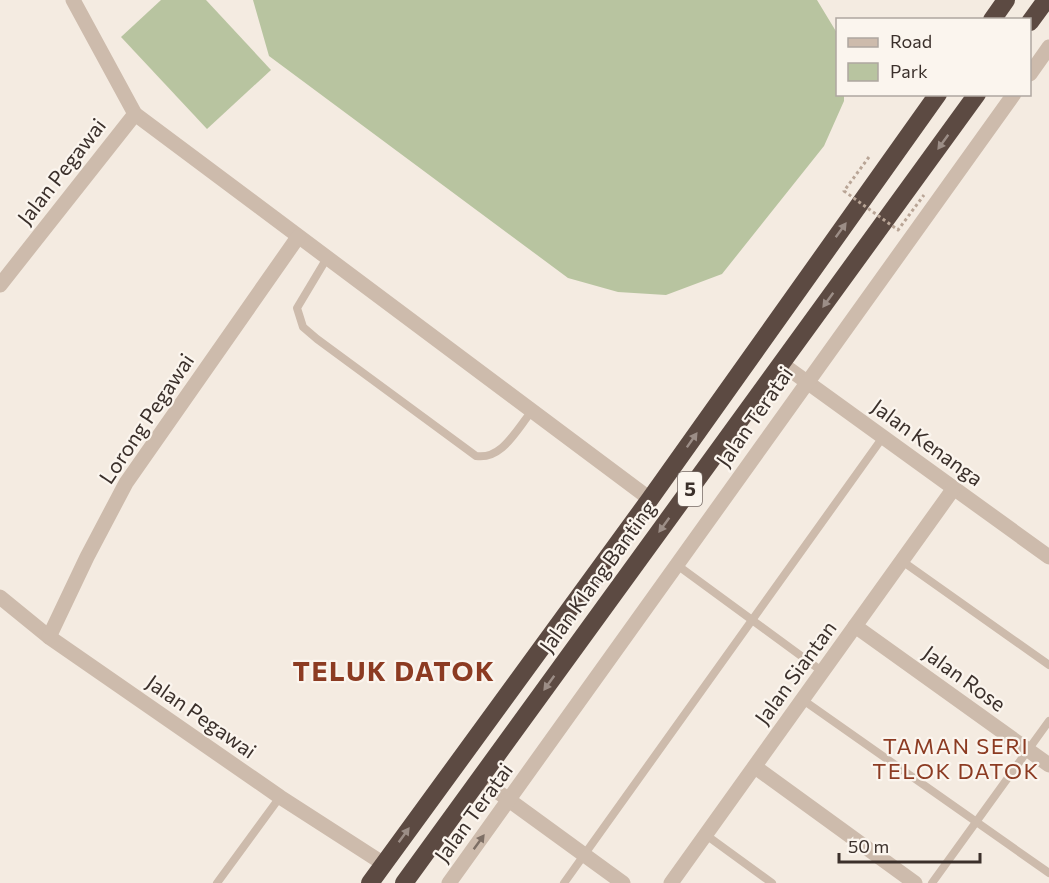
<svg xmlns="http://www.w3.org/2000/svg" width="1049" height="883" font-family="Commissioner,sans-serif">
<rect width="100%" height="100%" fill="#f4ebe1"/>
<g fill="#b8c4a0">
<polygon points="161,0 206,0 271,70 207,129 121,37"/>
<polygon points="253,0 817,0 837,33 838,94 844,95 844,101 824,146 722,274 666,295 618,292 568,278 269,56"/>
</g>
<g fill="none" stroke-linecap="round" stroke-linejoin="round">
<g stroke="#cdbbac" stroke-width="8">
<path d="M327 258 297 308 303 327 317 339 476 456C502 460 516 430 532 411"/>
<polyline points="902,561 1049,665"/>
<polyline points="677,565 823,672"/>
<polyline points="803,700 1049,873"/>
<polyline points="706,835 772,883"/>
<polyline points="217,883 280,797"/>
<polyline points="564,883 883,437"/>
<polyline points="932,883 1049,721"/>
</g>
<g stroke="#cdbbac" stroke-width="15">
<polyline points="73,0 135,114 650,499"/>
<polyline points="1030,74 1049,47"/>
<polyline points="0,285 135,114"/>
<polyline points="782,364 1049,557"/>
<polyline points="0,597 49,637 280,797 384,864"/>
<polyline points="855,626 1049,765"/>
<polyline points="49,637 87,557 126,483 298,237"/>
<polyline points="755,767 915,883"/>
<polyline points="480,779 623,883"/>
<polyline points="449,883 1014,94"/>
<polyline points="671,883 954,488"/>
</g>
<g stroke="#5c4a42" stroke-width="18">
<polyline points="992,20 1006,0"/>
<polyline points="1030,22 1046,0"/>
<polyline points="370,883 650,499 938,94"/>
<polyline points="404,883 977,94"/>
</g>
<polyline stroke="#b9a596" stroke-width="3" stroke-dasharray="3 3" stroke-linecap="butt" points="869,157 844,191 898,230 924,195"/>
</g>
<defs><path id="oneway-solid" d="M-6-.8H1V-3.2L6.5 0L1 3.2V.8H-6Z" transform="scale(1.5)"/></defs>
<g fill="#9c8e87">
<use href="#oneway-solid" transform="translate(943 142) rotate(126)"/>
<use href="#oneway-solid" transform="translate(841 230) rotate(-54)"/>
<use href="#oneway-solid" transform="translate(828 300) rotate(126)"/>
<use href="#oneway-solid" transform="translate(692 440) rotate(-55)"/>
<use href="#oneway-solid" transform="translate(664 525) rotate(126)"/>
<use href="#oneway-solid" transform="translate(549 683) rotate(126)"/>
<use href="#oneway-solid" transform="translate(404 835) rotate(-54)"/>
</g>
<use fill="#7d6f65" href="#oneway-solid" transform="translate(479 842) rotate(-54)"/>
<g text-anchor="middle" stroke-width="4.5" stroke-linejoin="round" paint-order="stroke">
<rect fill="#fbf5ee" stroke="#756b66" stroke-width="1.5" x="678" y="472" width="24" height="34" rx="4.5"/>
<g font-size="20" font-weight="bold" fill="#3b302b">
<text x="690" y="496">5</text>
</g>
<g font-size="21" fill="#3b302b" stroke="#fbf5ee">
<text transform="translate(62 172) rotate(-52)" y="7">Jalan Pegawai</text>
<text transform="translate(755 417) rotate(-55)" y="7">Jalan Teratai</text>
<text transform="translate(147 419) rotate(-56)" y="7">Lorong Pegawai</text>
<text transform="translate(927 443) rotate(36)" y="7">Jalan Kenanga</text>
<text transform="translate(598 577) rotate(-54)" y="7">Jalan Klang Banting</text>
<text transform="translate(796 673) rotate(-54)" y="7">Jalan Siantan</text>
<text transform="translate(964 679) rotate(36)" y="7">Jalan Rose</text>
<text transform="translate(201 717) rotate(35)" y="7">Jalan Pegawai</text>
<text transform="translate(474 813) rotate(-54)" y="7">Jalan Teratai</text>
</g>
<g font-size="22" letter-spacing="1.5" fill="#8c3b22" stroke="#fbf5ee">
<text x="956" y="754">TAMAN SERI<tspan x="956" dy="25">TELOK DATOK</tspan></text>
</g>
<g font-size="27" font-weight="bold" letter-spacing="1.5" fill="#8c3b22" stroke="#fbf5ee">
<text x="394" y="681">TELUK DATOK</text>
</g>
</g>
<rect x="836" y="18" width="195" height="78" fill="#fbf5ee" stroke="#aea6a0" stroke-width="1.5"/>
<rect x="848" y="38" width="30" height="9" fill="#cdbbac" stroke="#aea6a0" stroke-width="1.5"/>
<text x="890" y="48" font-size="18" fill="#3b302b">Road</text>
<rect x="848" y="63" width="30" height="18" fill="#b8c4a0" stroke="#aea6a0" stroke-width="1.5"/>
<text x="890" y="78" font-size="18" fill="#3b302b">Park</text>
<path d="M839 853v9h141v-9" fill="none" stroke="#3b302b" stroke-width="3"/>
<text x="848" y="853" font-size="18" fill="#3b302b" stroke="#fbf5ee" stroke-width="4.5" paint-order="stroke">50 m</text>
</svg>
